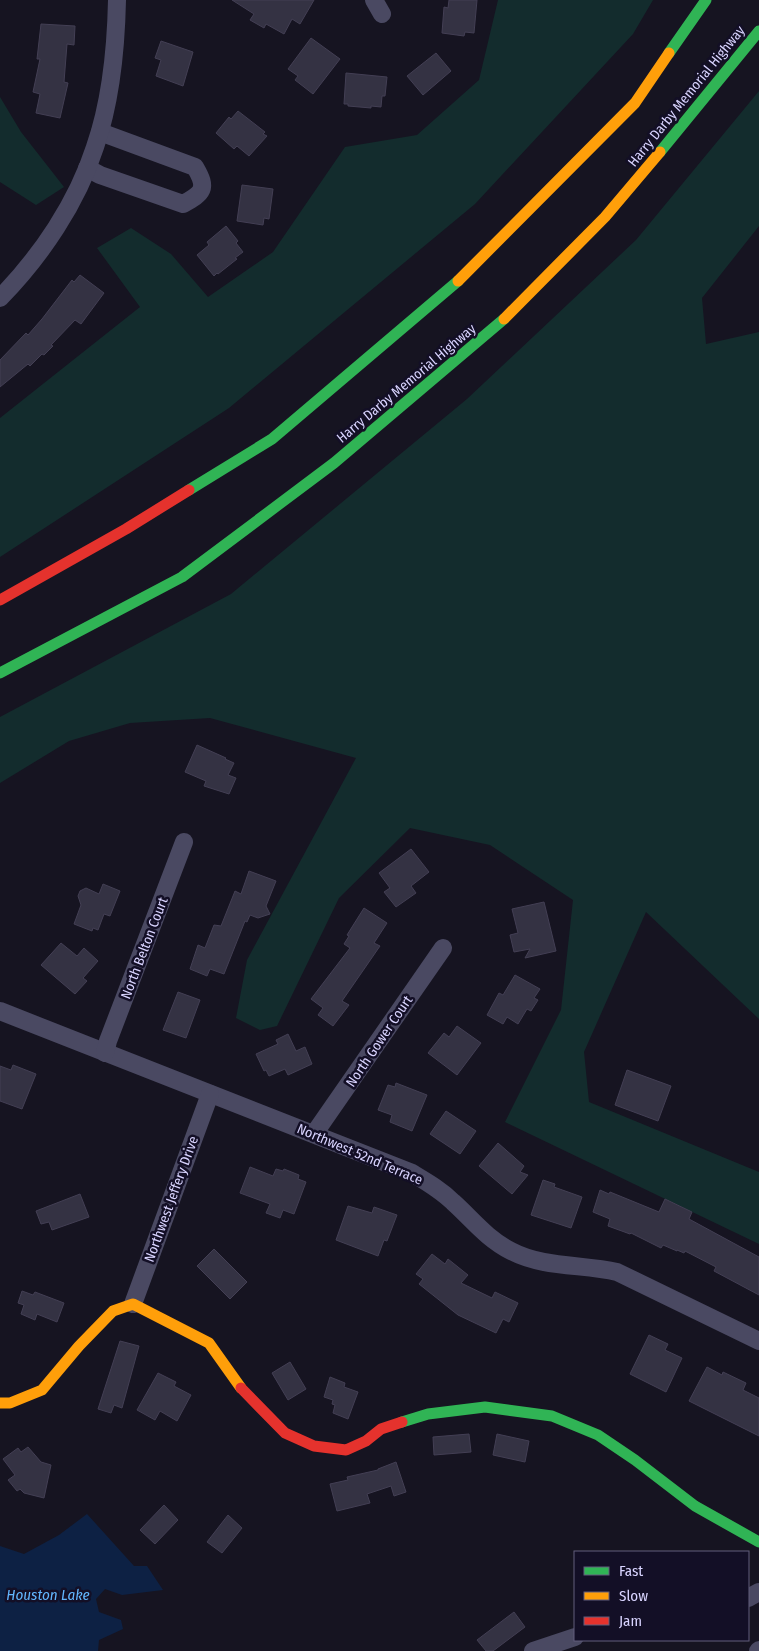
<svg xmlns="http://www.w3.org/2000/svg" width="759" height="1651" font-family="'Fira Sans Condensed',sans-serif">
<rect width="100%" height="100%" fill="#161421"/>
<g fill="#132c2d">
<polygon points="498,0 653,0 633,34 475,204 229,408 0,557 0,418 140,307 97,248 131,228 171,254 208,297 273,252 345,147 417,135 479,80"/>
<polygon points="759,91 759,226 702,298 706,344 759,332 759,1019 646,912 584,1052 589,1102 759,1172 759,1244 505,1122 561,1010 573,900 490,845 410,828 339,898 277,1026 260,1030 236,1018 247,960 356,758 210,718 130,723 69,741 0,783 0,717 231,594 467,399 636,240"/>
<polygon points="0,97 21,132 64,187 36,205 0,182"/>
</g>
<polygon fill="#0d2144" points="87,1514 134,1566 147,1566 163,1590 122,1595 105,1589 96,1599 99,1612 121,1620 123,1629 99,1640 98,1651 0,1651 0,1546 24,1554 59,1535"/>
<g fill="#343243" stroke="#433f54">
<polygon points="232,0 314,0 300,24 292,19 284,34 266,24 264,28 250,20 254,14"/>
<polygon points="449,0 477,0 474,33 465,32 464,36 442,33 444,7 448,8"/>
<polygon points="41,24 75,26 74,45 67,44 64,82 68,83 60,118 36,113 40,94 33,92 40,59 37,59"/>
<polygon points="311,38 340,59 313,94 295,80 298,76 288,69"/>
<polygon points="161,41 193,52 183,86 156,76 161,60 155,58"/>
<polygon points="436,53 451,71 423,95 407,76"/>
<polygon points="346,73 387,77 385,96 382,96 381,107 371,106 371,108 348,106 348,104 344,104"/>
<polygon points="238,111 265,132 263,134 267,136 249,156 237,146 234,149 216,133 229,117 231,119"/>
<polygon points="242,185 273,189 269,219 264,218 263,225 237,221"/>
<polygon points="226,226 238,241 236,243 243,252 235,258 237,259 218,274 217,273 214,276 197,255 209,245 207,242"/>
<polygon points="80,275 104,293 81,324 75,320 51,345 53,346 44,355 42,354 30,366 28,364 0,387 0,360 26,333 28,335 42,319 72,280 74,282"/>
<polygon points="197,745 226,758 225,759 234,763 228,775 236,778 229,794 204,786 206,781 185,772"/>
<polygon points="411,849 429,872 411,886 416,893 396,907 384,892 390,888 379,873"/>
<polygon points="249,871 276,881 266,906 270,914 258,918 250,915 247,922 245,921 224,974 210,969 207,976 190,969 198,945 205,948 214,925 221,926 235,891 241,894"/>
<polygon points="103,884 120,891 110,916 104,914 98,930 93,928 92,931 74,924 81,905 78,896 80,891 86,888 99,894"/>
<polygon points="544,902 556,951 525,958 530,949 514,952 510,935 518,933 512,909"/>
<polygon points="364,908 387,923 374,943 380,946 342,1001 349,1005 333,1026 318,1015 323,1008 311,999 350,948 344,944 349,936 347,935"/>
<polygon points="61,943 77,956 84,948 98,961 83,978 87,981 75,994 41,965"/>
<polygon points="515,975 540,989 534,998 538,1000 531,1011 527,1009 518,1024 507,1017 503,1024 487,1015 499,993 503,995"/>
<polygon points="178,992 200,1000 186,1038 163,1030"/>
<polygon points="457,1026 481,1043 457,1075 428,1053 444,1033 449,1037"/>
<polygon points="288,1034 296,1051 305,1047 312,1064 288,1075 285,1069 269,1076 266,1070 264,1071 256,1054 278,1044 276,1040"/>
<polygon points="13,1065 36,1074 22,1109 0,1101 0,1066 11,1070"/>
<polygon points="627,1070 671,1086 658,1121 615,1105"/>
<polygon points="396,1083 427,1095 412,1131 390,1122 392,1115 378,1110 388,1085 395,1087"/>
<polygon points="446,1111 476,1131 460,1154 430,1134"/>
<polygon points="498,1143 524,1166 520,1172 528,1175 512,1194 479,1166"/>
<polygon points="250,1167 273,1176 276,1169 283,1171 284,1169 299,1175 298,1179 306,1182 294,1214 283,1210 280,1218 266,1213 270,1204 240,1193"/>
<polygon points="543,1180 555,1184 554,1187 582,1197 571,1228 531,1215"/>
<polygon points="600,1190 609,1194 610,1192 659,1212 665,1199 692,1212 689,1219 759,1257 759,1295 714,1271 716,1267 685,1251 684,1253 677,1250 677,1251 663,1245 661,1248 631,1233 630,1234 608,1226 610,1219 593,1212"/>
<polygon points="80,1194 89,1217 52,1230 49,1222 41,1224 36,1211"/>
<polygon points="348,1206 372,1213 374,1207 397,1215 387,1241 384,1240 378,1256 336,1240"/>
<polygon points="214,1249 247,1282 230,1299 197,1266"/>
<polygon points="432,1254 445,1264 448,1259 468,1275 461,1283 492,1298 495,1292 518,1303 509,1322 503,1319 496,1333 458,1315 419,1284 423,1279 416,1274"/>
<polygon points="22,1291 33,1295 35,1292 64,1303 57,1322 37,1314 35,1320 21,1314 24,1305 18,1303"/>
<polygon points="649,1335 668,1344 665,1350 682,1358 666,1392 630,1374"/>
<polygon points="120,1341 139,1346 122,1408 114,1405 111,1413 98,1409"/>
<polygon points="290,1362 306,1389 288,1400 272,1373"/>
<polygon points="707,1367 722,1375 723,1372 746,1383 743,1390 759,1398 759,1436 689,1401"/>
<polygon points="158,1373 176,1382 174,1386 191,1395 177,1421 160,1411 155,1420 137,1410"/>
<polygon points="330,1377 345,1383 344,1387 358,1392 348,1419 333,1413 335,1405 332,1404 333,1400 324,1397"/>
<polygon points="469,1434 471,1452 434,1455 433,1437"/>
<polygon points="497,1434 529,1441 525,1462 493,1455"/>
<polygon points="28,1447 41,1462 51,1465 44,1498 24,1493 20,1489 17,1491 8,1480 15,1475 3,1459 18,1448 21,1452"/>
<polygon points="396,1462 406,1492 394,1496 391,1486 367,1494 370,1503 337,1511 330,1484 348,1480 347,1477 378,1470 378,1469"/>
<polygon points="164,1505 178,1520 155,1544 140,1530"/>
<polygon points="228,1515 242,1528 222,1553 207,1542"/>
<polygon points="514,1612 525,1627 493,1651 486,1651 477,1640"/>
</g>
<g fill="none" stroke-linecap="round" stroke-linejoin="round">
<g stroke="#4a4962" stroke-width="18">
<polyline points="374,0 382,14"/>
<path d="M87 168 100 175 183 204C203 193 208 189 195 167L100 132"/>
<path d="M0 298C41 256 77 203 95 147 111 101 116 49 117 0"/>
<path d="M0 1011 412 1173C427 1182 441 1190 453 1202 473 1220 486 1238 511 1251 543 1268 583 1264 617 1272L759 1341"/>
<polyline points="105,1053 108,1041 184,842"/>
<polyline points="314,1134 443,948"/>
<polyline points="133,1304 210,1094"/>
<polyline points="748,1598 759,1592"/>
<polyline points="533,1651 575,1637"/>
<polyline points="758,1651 759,1650"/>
</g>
<g stroke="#30b455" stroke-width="11">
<polyline points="669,53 706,0"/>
<polyline points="660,152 759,31"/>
<polyline points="189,490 272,439 458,281"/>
<polyline points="0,673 182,577 334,463 504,319"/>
<polyline points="402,1422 428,1414 485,1407 552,1416 598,1435 635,1460 695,1506 759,1542"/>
</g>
<g stroke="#ff9f0a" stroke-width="11">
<polyline points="458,281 635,103 669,53"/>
<polyline points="504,319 605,217 660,152"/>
<polyline points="0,1403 10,1403 42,1390 79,1346 113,1311 133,1304 209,1343 241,1388"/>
</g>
<g stroke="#e5322d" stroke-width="11">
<polyline points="0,600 126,529 189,490"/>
<polyline points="241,1388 285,1433 314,1446 346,1450 366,1441 381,1429 402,1422"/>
</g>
</g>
<g text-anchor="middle" stroke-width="5" stroke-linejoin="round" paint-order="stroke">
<g font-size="14" fill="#d9d4ff" stroke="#130f26">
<text transform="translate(686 96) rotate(-51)" y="5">Harry Darby Memorial Highway</text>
<text transform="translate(406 383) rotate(-40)" y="5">Harry Darby Memorial Highway</text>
<text transform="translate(144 948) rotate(-69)" y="5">North Belton Court</text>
<text transform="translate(379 1041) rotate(-56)" y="5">North Gower Court</text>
<text transform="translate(360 1154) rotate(23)" y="5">Northwest 52nd Terrace</text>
<text transform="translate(171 1199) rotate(-70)" y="5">Northwest Jeffery Drive</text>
</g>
<g font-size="15" font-style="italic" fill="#62b6ff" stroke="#130f26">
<text x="48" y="1600">Houston Lake</text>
</g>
</g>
<rect x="574" y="1551" width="175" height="90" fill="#130f26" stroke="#625e7d"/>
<rect x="584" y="1567" width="25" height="8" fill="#30b455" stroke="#625e7d"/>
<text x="619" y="1576" font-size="15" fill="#d9d4ff">Fast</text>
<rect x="584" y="1592" width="25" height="8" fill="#ff9f0a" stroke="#625e7d"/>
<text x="619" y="1601" font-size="15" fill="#d9d4ff">Slow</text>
<rect x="584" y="1617" width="25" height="8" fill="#e5322d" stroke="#625e7d"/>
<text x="619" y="1626" font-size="15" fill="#d9d4ff">Jam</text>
</svg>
